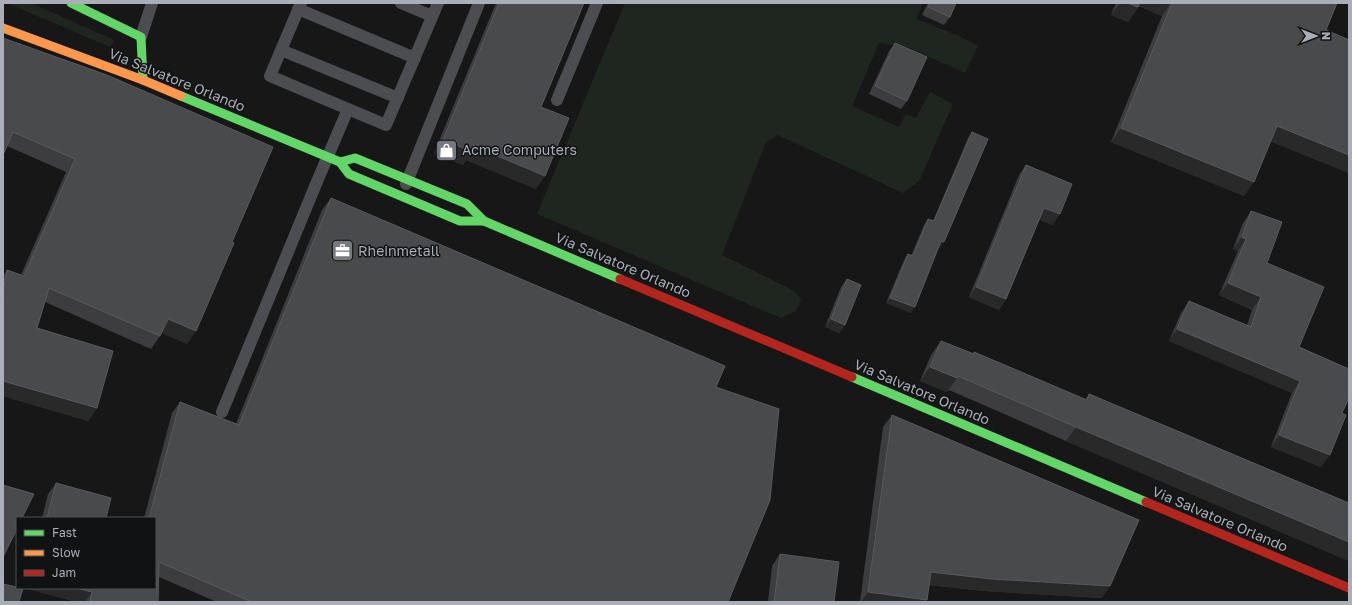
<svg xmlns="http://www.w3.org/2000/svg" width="1352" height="605" font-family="'Golos Text',sans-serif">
<rect width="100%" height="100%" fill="#171717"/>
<g fill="#1f2620">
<polygon points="7,3 31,3 114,40 110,47"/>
<polygon points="625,3 923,3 916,19 957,35 978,46 965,73 907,47 879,43 852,106 899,127 906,114 916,118 930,92 953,104 919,181 903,193 778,135 766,142 722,255 794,291 801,299 796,311 781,318 537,214"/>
</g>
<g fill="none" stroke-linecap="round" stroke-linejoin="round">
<g stroke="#4b4d50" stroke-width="12">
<polyline points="301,3 270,76 386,125 438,3"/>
<polyline points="401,3 432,16"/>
<polyline points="298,9 415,58"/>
<polyline points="141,37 152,3"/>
<polyline points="281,50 398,98"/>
<polyline points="557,100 597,3"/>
<polyline points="406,184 479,3"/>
<polyline points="222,412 316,184 348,109"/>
</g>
<g stroke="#63d668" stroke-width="9">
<polyline points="71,3 141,37 143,80"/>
<polyline points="181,96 340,162 349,174 460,221 484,221"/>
<polyline points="340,162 355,158 467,204 484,221 620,279"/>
<polyline points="852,377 1146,502"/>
</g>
<polyline stroke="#ff974d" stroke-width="9" points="3,28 143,80 181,96"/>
<g stroke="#b3261e" stroke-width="9">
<polyline points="620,279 852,377"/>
<polyline points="1146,502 1349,588"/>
</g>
</g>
<g fill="#3d3d3f">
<polygon points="496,3 584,3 541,107 536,189 466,160 463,165 434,153"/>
<polygon points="928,3 956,3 950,17 944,25 922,15"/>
<polygon points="1116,3 1337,3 1326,30 1349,40 1349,173 1270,141 1244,196 1111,142 1162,16 1139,6 1128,22 1111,15"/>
<polygon points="3,38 187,344 162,333 160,336 151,349 45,302 37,328 97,408 88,421 3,396 3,276 7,270 21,275 66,172 7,146"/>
<polygon points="895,43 907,101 901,109 869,94 889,51"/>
<polygon points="972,132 940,248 939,247 911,313 886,303 904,260 908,254 911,256 924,225 928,219 933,221 968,138"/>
<polygon points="1026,165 1060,214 1052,225 1039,219 1006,299 999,310 969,297 1019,175"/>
<polygon points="331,198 716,387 728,602 217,602 159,577 158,602 77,602 25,588 155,588 155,518 144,518 172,413 180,402 236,424 322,210"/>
<polygon points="1251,211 1267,263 1299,347 1342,413 1321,467 1271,447 1292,393 1169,341 1181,313 1189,301 1247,325 1252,310 1219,295 1238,251 1233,249 1243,223"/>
<polygon points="847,279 845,325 839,333 825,327 841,287"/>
<polygon points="941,341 973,354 974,352 1085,400 1089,394 1349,503 1349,561 1066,441 949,390 947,392 920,381 931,355"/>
<polygon points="892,415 1102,598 984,591 929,585 927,600 925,602 860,602 883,427"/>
<polygon points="56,483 106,518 42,518 48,494"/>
<polygon points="780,554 834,602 768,602 772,566"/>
</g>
<g fill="#29292a">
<polygon points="1120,3 1127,3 1138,7 1128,22 1111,15"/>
<polygon points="1136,3 1171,3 1162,16 1135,4"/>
<polygon points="1277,126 1349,155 1349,173 1267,140"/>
<polygon points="1121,128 1254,182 1244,196 1111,142"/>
<polygon points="443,140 474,146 545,176 536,189 466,160 463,165 434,153"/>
<polygon points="1044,208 1060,214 1052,225 1036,218"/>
<polygon points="1242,237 1246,239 1238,251 1233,249"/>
<polygon points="941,241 944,242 940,248 937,246"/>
<polygon points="1228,283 1261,297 1252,310 1219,295"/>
<polygon points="976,287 1006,299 999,310 969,297"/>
<polygon points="890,298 915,307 911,313 886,303"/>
<polygon points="168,319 196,331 187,344 159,332"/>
<polygon points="831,319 845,325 839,333 825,327"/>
<polygon points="1177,329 1300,381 1292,393 1169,341"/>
<polygon points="930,367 957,378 947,392 920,381"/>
<polygon points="3,381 97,408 88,421 3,396"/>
<polygon points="1076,427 1349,542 1349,561 1066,441"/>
<polygon points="1279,435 1330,455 1321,467 1271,447"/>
<polygon points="931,572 1110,586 1102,598 984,591 923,584"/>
<polygon points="25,588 76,588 92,592 85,602 77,602"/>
<polygon points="868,592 927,600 925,602 861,602"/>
</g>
<g fill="#494a4c" stroke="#58595d">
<polygon points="499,3 584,3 541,107 569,118 545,176 474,146 472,152 443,140"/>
<polygon points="930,3 956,3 950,17 928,7"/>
<polygon points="1127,3 1140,3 1138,7"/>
<polygon points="1172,3 1337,3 1326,30 1349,40 1349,155 1277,126 1254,182 1121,128"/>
<polygon points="3,38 107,75 273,147 232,242 234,243 196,331 168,319 160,336 49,288 37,328 113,351 97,408 3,381 3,302 4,300 3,300 3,291 7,270 24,276 75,159 13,132 3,155"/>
<polygon points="895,43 927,57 907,101 875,86"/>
<polygon points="972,132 988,139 944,242 941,241 915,307 890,298 908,254 913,256 928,219 934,221"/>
<polygon points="1026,165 1072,184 1060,214 1044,208 1006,299 976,287"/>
<polygon points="331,198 725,366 716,387 779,409 770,500 728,602 252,602 159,562 158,602 90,602 92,592 76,588 155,588 155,518 149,518 180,402 239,425"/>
<polygon points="1251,211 1282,222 1267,263 1324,287 1299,347 1349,369 1349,398 1342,413 1346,415 1330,455 1279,435 1300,381 1177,329 1189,301 1251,327 1261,297 1228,283 1246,239 1242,237"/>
<polygon points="847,279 861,285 845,325 831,319"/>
<polygon points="941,341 974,354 974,352 1087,400 1089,394 1349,503 1349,542 1076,427 958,376 957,378 930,367"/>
<polygon points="892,415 1139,520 1110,586 992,579 931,572 927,600 868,592"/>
<polygon points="56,483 111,498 106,518 47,518"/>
<polygon points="3,485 34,494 22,518 17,518 17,529 3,557"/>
<polygon points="780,554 839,562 834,602 774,602"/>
<polygon points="3,584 17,587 17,588 23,588 19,602 3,602"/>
</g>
<defs>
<symbol id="shop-square" viewBox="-11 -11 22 22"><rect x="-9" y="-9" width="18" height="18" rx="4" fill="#767980" stroke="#111213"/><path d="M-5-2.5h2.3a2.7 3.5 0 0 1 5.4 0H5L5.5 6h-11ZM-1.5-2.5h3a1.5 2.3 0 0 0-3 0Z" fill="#fff"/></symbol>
<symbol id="office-square" viewBox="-11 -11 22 22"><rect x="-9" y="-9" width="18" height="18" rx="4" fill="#767980" stroke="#111213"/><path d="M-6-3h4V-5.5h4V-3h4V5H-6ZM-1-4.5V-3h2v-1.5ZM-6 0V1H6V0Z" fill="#fff"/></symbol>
</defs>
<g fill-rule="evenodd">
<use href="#shop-square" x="434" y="138" width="25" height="25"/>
<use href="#office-square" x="330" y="238" width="25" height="25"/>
</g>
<g text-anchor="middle" stroke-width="3" stroke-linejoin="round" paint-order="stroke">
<g font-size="14" fill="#a9aeb8" stroke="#111213">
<text transform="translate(177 80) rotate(22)" y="5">Via Salvatore Orlando</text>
<text transform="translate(623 265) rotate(23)" y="5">Via Salvatore Orlando</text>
<text transform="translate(922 392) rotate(23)" y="5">Via Salvatore Orlando</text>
<text transform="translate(1220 519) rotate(23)" y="5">Via Salvatore Orlando</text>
</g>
<g font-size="14" fill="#a9aeb8" stroke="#111213" text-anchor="start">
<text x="462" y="155">Acme Computers</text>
<text x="358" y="256">Rheinmetall</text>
</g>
</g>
<rect width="1352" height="605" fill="none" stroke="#a9aeb8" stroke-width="8"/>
<rect x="16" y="517" width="140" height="72" fill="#111213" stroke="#4e5055"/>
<rect x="24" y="530" width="20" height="6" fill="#63d668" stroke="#4e5055"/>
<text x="52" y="537" font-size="12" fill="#a9aeb8">Fast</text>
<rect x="24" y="550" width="20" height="6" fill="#ff974d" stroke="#4e5055"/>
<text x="52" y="557" font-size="12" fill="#a9aeb8">Slow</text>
<rect x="24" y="570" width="20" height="6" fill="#b3261e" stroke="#4e5055"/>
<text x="52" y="577" font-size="12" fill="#a9aeb8">Jam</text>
<g transform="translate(1316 36) rotate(90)" stroke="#111213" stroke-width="3" paint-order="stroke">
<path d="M0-3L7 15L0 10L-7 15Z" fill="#a9aeb8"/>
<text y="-6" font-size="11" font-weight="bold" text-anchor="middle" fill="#a9aeb8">N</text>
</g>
</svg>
